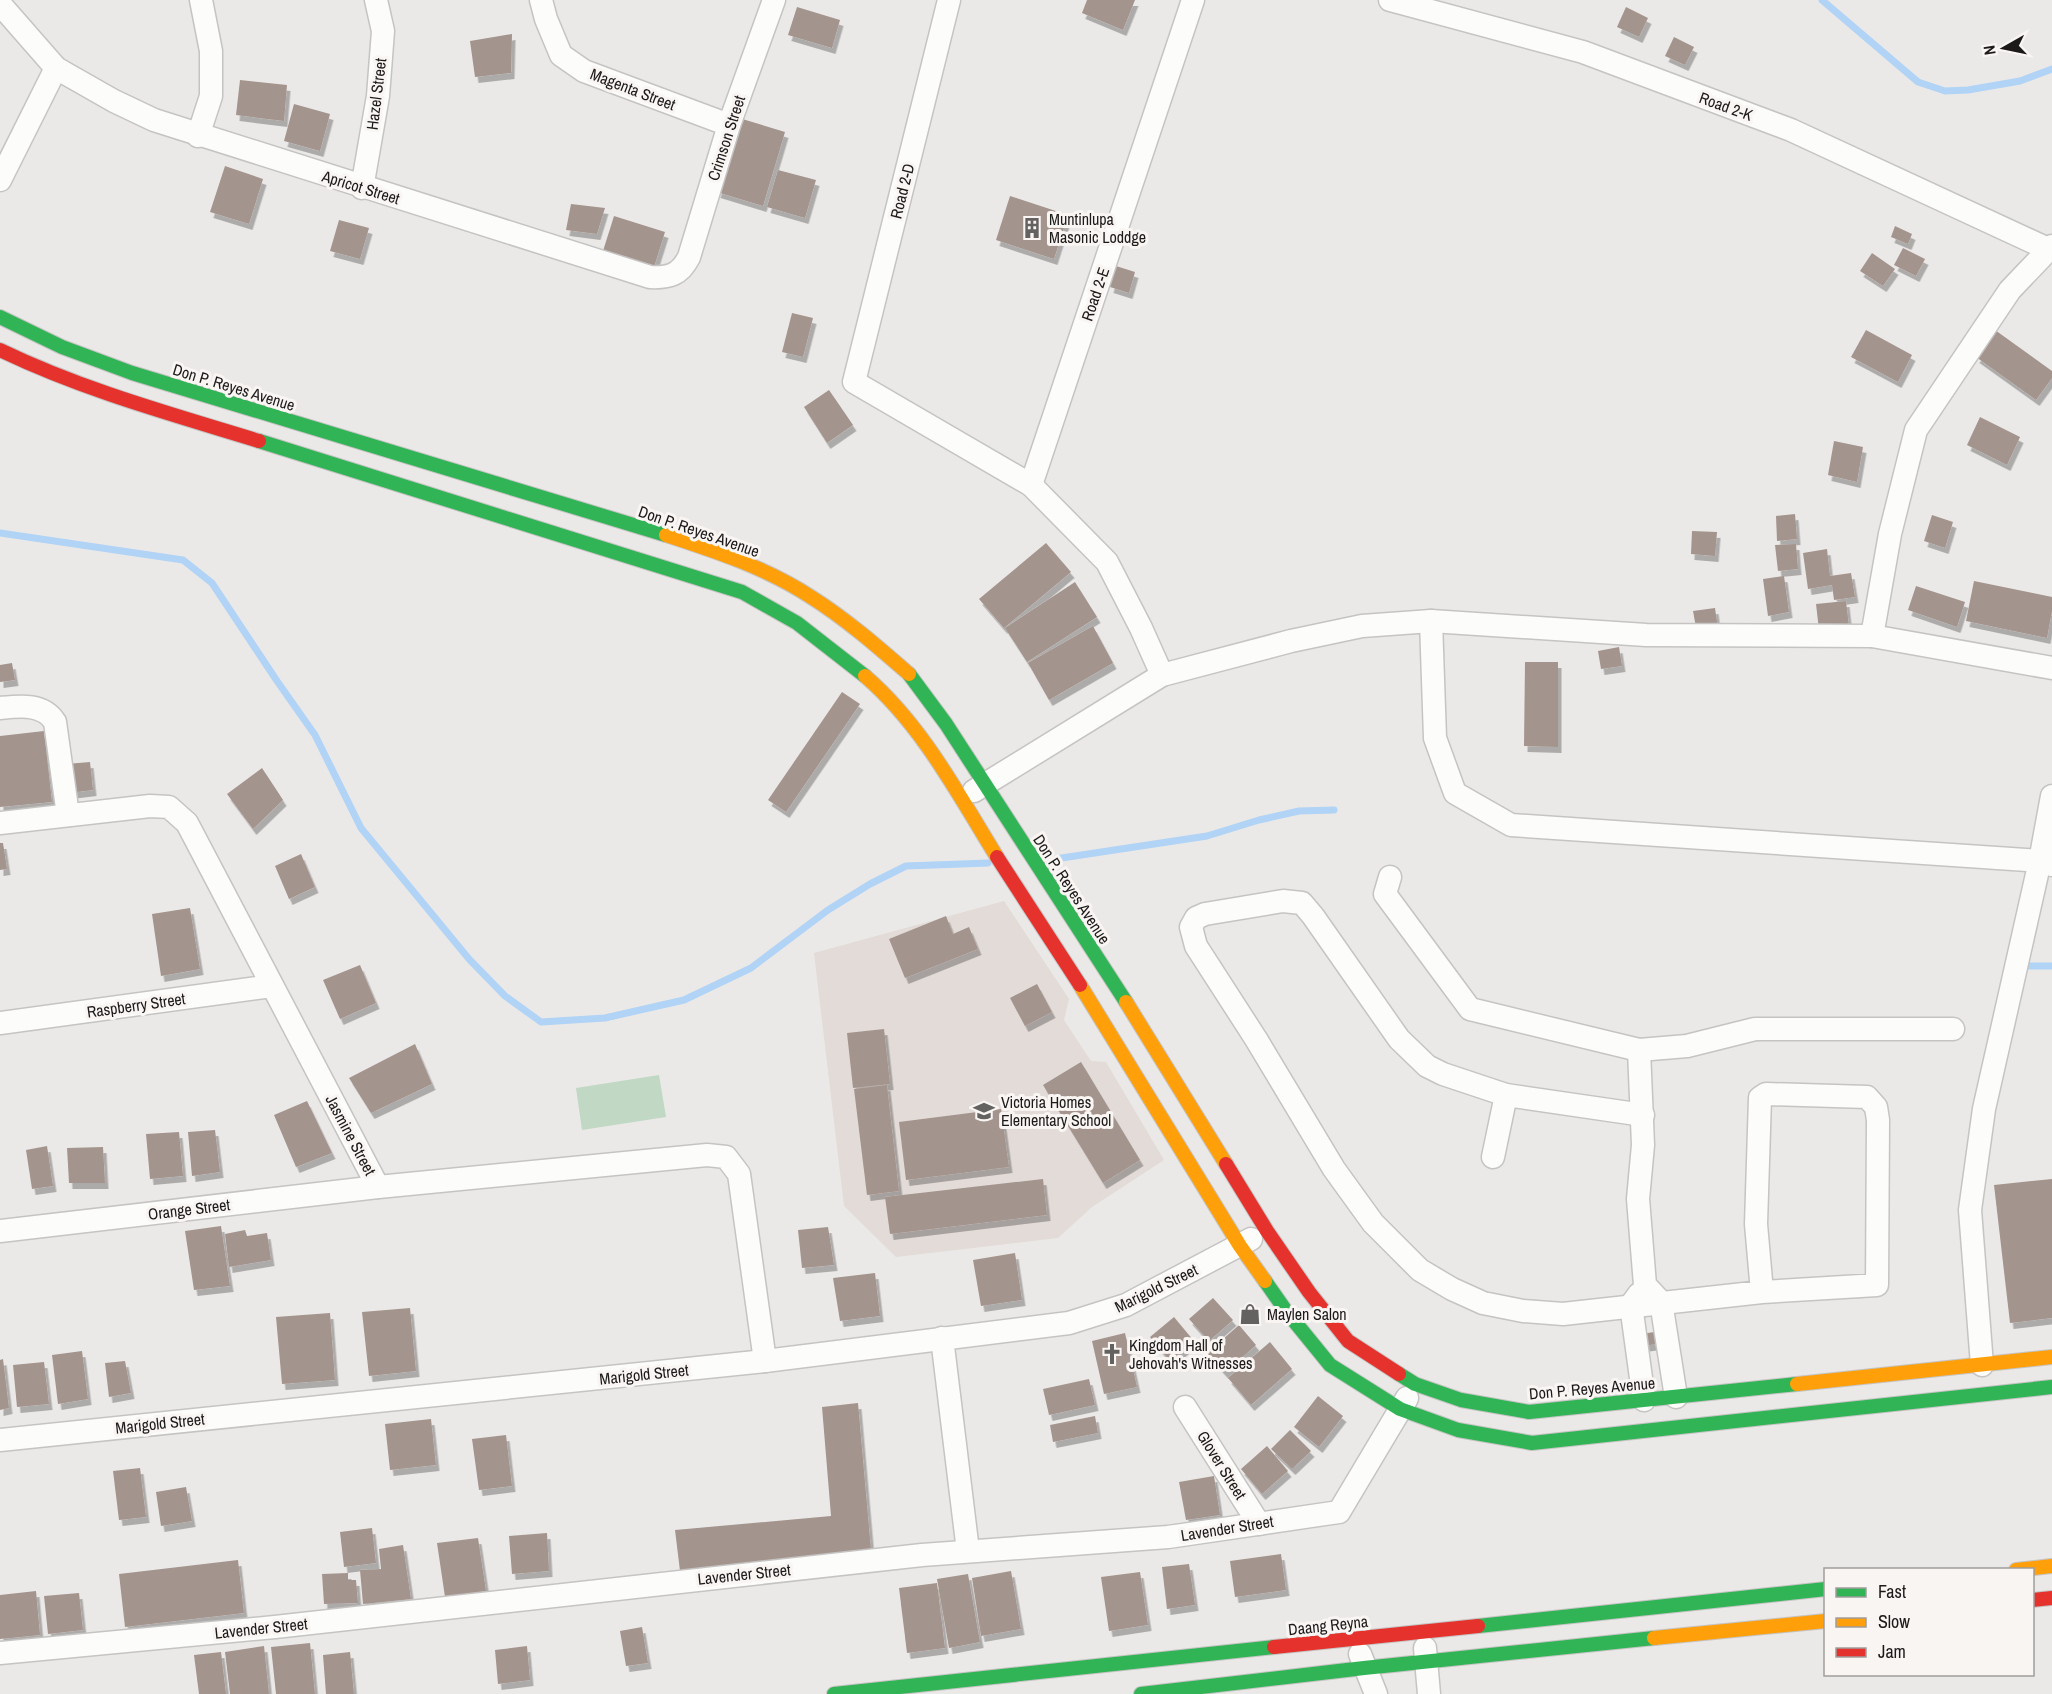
<svg xmlns="http://www.w3.org/2000/svg" width="2052" height="1694" font-family="'Archivo Narrow',sans-serif">
<defs>
<filter id="shadow"><feDropShadow dx="3.5" dy="6" stdDeviation="0" flood-color="#0004"/></filter>
</defs>
<rect width="100%" height="100%" fill="#ebe9e7"/>
<polygon fill="#e2dbd7" points="1004,901 1069,999 1064,1020 1091,1061 1106,1062 1164,1160 1092,1207 1058,1238 896,1257 844,1206 814,953"/>
<polygon fill="#c0d8c4" points="659,1075 666,1117 582,1130 576,1088"/>
<g fill="none" stroke-linecap="round" stroke-linejoin="round">
<g stroke="#b0d3f6" stroke-width="7">
<polyline points="1822,0 1918,82 1945,91 1968,90 2020,81 2052,69"/>
<polyline points="0,533 183,560 212,583 277,681 315,735 361,828 469,959 505,996 541,1022 605,1018 684,1000 751,968 828,910 870,884 906,866 988,863"/>
<polyline points="1055,859 1207,836 1259,820 1299,811 1334,810"/>
<polyline points="2029,966 2052,966"/>
</g>
</g>
<g fill="#a4948e" filter="url(#shadow)">
<polygon points="1087,0 1135,0 1123,30 1082,13"/>
<polygon points="797,7 840,20 832,48 788,35"/>
<polygon points="1626,7 1648,18 1639,37 1617,27"/>
<polygon points="512,34 511,73 475,77 470,41"/>
<polygon points="1674,37 1694,47 1685,65 1665,56"/>
<polygon points="240,80 287,85 284,121 236,115"/>
<polygon points="294,104 330,114 320,151 284,141"/>
<polygon points="739,118 785,132 763,206 717,192"/>
<polygon points="225,166 263,179 249,224 210,212"/>
<polygon points="778,170 816,180 805,218 767,207"/>
<polygon points="1010,196 1068,215 1054,259 996,240"/>
<polygon points="571,204 605,208 597,234 566,230"/>
<polygon points="614,216 665,232 654,267 603,251"/>
<polygon points="339,220 369,228 360,259 330,251"/>
<polygon points="1895,226 1912,234 1908,244 1891,237"/>
<polygon points="1903,248 1925,259 1916,276 1894,265"/>
<polygon points="1872,253 1895,269 1883,286 1860,271"/>
<polygon points="1116,266 1135,272 1129,293 1110,287"/>
<polygon points="792,313 813,318 803,357 782,352"/>
<polygon points="1866,330 1912,355 1898,382 1851,357"/>
<polygon points="1995,330 2052,371 2052,378 2036,400 1976,357"/>
<polygon points="829,390 853,425 827,443 804,407"/>
<polygon points="1980,417 2020,437 2007,465 1967,445"/>
<polygon points="1834,441 1863,447 1857,482 1828,475"/>
<polygon points="1795,514 1797,539 1777,541 1776,516"/>
<polygon points="1932,515 1953,522 1945,548 1924,541"/>
<polygon points="1692,531 1717,532 1715,556 1691,554"/>
<polygon points="1046,543 1071,572 1004,628 979,599"/>
<polygon points="1796,544 1798,569 1778,571 1775,545"/>
<polygon points="1827,549 1830,576 1851,573 1855,597 1834,600 1832,585 1808,589 1803,553"/>
<polygon points="1784,576 1789,612 1768,616 1763,579"/>
<polygon points="1974,581 2052,597 2052,611 2047,638 1966,621"/>
<polygon points="1075,582 1097,617 1027,662 1005,628"/>
<polygon points="1916,586 1965,602 1957,627 1908,610"/>
<polygon points="1846,601 1849,627 1819,630 1816,604"/>
<polygon points="1715,608 1718,629 1697,633 1693,611"/>
<polygon points="1093,626 1113,663 1049,700 1028,663"/>
<polygon points="1619,647 1622,666 1601,669 1598,651"/>
<polygon points="1525,662 1558,662 1558,747 1524,746"/>
<polygon points="12,663 15,680 0,682 0,665"/>
<polygon points="842,692 860,704 786,812 768,800"/>
<polygon points="44,731 52,802 0,807 0,736"/>
<polygon points="90,762 93,790 69,793 66,764"/>
<polygon points="262,768 283,800 253,829 227,794"/>
<polygon points="0,843 3,843 7,869 0,870"/>
<polygon points="301,854 315,887 289,899 275,866"/>
<polygon points="190,908 200,969 161,976 152,914"/>
<polygon points="946,916 953,934 969,927 978,949 905,978 889,939"/>
<polygon points="360,965 376,1003 340,1019 323,980"/>
<polygon points="1037,984 1052,1012 1025,1026 1010,998"/>
<polygon points="884,1029 890,1084 853,1088 847,1033"/>
<polygon points="415,1044 432,1084 371,1113 349,1078"/>
<polygon points="1081,1062 1140,1160 1103,1183 1043,1085"/>
<polygon points="887,1085 899,1191 867,1195 854,1089"/>
<polygon points="307,1101 332,1153 296,1167 274,1115"/>
<polygon points="1001,1109 1009,1167 906,1180 899,1122"/>
<polygon points="215,1130 220,1172 192,1176 188,1132"/>
<polygon points="179,1132 183,1176 150,1179 146,1134"/>
<polygon points="47,1146 53,1186 32,1189 26,1150"/>
<polygon points="103,1147 105,1183 69,1183 67,1148"/>
<polygon points="1043,1179 1047,1215 890,1234 885,1197"/>
<polygon points="2052,1179 2052,1318 2010,1323 1994,1185"/>
<polygon points="221,1226 230,1286 194,1290 185,1231"/>
<polygon points="828,1227 834,1265 802,1268 798,1230"/>
<polygon points="245,1230 247,1236 267,1233 271,1260 229,1267 225,1234"/>
<polygon points="1015,1253 1022,1300 981,1306 973,1260"/>
<polygon points="875,1273 880,1316 840,1321 833,1278"/>
<polygon points="1213,1298 1233,1320 1209,1341 1189,1319"/>
<polygon points="410,1308 416,1371 369,1376 362,1312"/>
<polygon points="330,1313 335,1380 282,1384 276,1317"/>
<polygon points="1174,1317 1194,1341 1170,1361 1150,1337"/>
<polygon points="1239,1325 1256,1345 1225,1373 1207,1353"/>
<polygon points="1661,1331 1663,1343 1643,1346 1641,1334"/>
<polygon points="1125,1333 1137,1387 1104,1394 1092,1341"/>
<polygon points="1270,1342 1292,1369 1251,1405 1228,1378"/>
<polygon points="82,1351 88,1399 58,1404 52,1355"/>
<polygon points="3,1359 9,1408 0,1410 0,1360"/>
<polygon points="125,1361 131,1393 109,1397 105,1363"/>
<polygon points="44,1362 49,1404 17,1407 13,1365"/>
<polygon points="1089,1379 1095,1405 1049,1415 1043,1389"/>
<polygon points="1318,1396 1343,1416 1319,1447 1294,1427"/>
<polygon points="858,1403 871,1550 680,1571 675,1530 831,1516 822,1407"/>
<polygon points="1095,1416 1098,1433 1053,1442 1050,1425"/>
<polygon points="431,1419 436,1465 390,1470 385,1424"/>
<polygon points="1290,1430 1311,1451 1292,1469 1271,1449"/>
<polygon points="506,1435 512,1486 479,1490 472,1439"/>
<polygon points="1267,1446 1288,1471 1262,1494 1241,1469"/>
<polygon points="140,1468 146,1517 119,1520 113,1471"/>
<polygon points="1214,1476 1220,1515 1186,1520 1179,1482"/>
<polygon points="186,1487 192,1521 161,1526 156,1492"/>
<polygon points="372,1528 376,1563 344,1567 340,1532"/>
<polygon points="547,1533 549,1571 512,1574 509,1536"/>
<polygon points="478,1538 486,1591 445,1597 437,1543"/>
<polygon points="403,1545 411,1599 363,1604 360,1570 381,1569 379,1549"/>
<polygon points="1281,1554 1286,1590 1235,1597 1230,1561"/>
<polygon points="238,1560 244,1613 125,1627 119,1574"/>
<polygon points="1189,1564 1195,1605 1167,1609 1162,1567"/>
<polygon points="1011,1571 1021,1629 981,1636 972,1578"/>
<polygon points="1140,1572 1148,1625 1109,1631 1101,1577"/>
<polygon points="348,1573 348,1580 356,1580 358,1603 324,1604 322,1574"/>
<polygon points="968,1574 980,1642 949,1648 937,1579"/>
<polygon points="937,1583 945,1648 907,1653 899,1588"/>
<polygon points="36,1591 40,1635 0,1639 0,1595"/>
<polygon points="79,1593 83,1630 48,1634 44,1596"/>
<polygon points="642,1627 648,1663 626,1666 620,1631"/>
<polygon points="310,1643 315,1694 276,1694 271,1647"/>
<polygon points="264,1646 269,1694 230,1694 225,1652"/>
<polygon points="527,1646 530,1680 498,1684 495,1650"/>
<polygon points="221,1652 226,1694 199,1694 194,1655"/>
<polygon points="350,1652 354,1694 326,1694 323,1655"/>
</g>
<g fill="none" stroke-linecap="round" stroke-linejoin="round">
<defs>
<g id="street">
<polyline points="541,0 546,19 561,55 584,71 729,125"/>
<polyline points="949,0 854,382 1031,485 1107,562 1141,628 1162,675"/>
<polyline points="1390,0 1583,52 1791,130 2048,249"/>
<path d="M0 4 56 68 114 101 154 120 650 277C669 278 680 275 689 257L729 125 774 0"/>
<polyline points="198,136 211,96 211,51 201,0"/>
<polyline points="0,180 56,68"/>
<polyline points="362,188 378,96 383,31 376,0"/>
<polyline points="1031,485 1193,0"/>
<polyline points="1431,621 1435,738 1455,793 1511,825 2040,861 2052,865"/>
<polyline points="1872,636 1890,534 1916,430 2010,290 2052,246"/>
<path d="M0 708C20 706 43 703 55 722L68 815"/>
<polyline points="974,791 1162,675 1291,641 1362,626 1431,621 1646,635 1872,636 2052,668"/>
<polyline points="0,823 150,806 169,807 187,823 378,1187"/>
<polyline points="1390,877 1385,894 1470,1009 1639,1050 1687,1046 1755,1029 1953,1029"/>
<polyline points="0,1023 272,986"/>
<polyline points="1639,1050 1643,1145 1638,1199 1645,1285 1661,1302 1676,1397"/>
<polyline points="1643,1115 1506,1095 1443,1074 1427,1066 1399,1039 1313,916 1302,903 1283,901 1205,914 1196,918 1191,927 1196,946 1256,1039 1334,1169 1373,1223 1420,1270 1452,1289 1483,1303 1523,1311 1563,1314 1762,1292 1877,1285 1878,1120 1876,1107 1867,1097 1766,1094 1760,1098 1756,1224 1762,1292"/>
<polyline points="1493,1157 1506,1095"/>
<polyline points="0,1231 378,1187 707,1155 726,1157 739,1174 765,1361"/>
<polyline points="1639,1294 1631,1305 1644,1400"/>
<polyline points="942,1338 968,1551"/>
<polyline points="1982,1365 1970,1210 1984,1109 2040,861 2052,796"/>
<polyline points="1185,1407 1259,1524"/>
<polyline points="0,1440 765,1361 1069,1323 1126,1305 1251,1239"/>
<polyline points="1425,1648 1429,1694"/>
<polyline points="0,1653 275,1627 922,1555 1168,1537 1339,1512 1407,1398"/>
<polyline points="1360,1654 1376,1694"/>
</g>
<g id="fast">
<polyline points="0,317 62,347 132,373 666,535"/>
<polyline points="259,441 742,592 797,623 865,676"/>
<polyline points="909,674 946,724 1126,1002"/>
<polyline points="1265,1281 1286,1311 1330,1365 1400,1409 1458,1430 1532,1443 2052,1387"/>
<polyline points="1399,1374 1415,1384 1461,1400 1529,1412 1797,1384"/>
<polyline points="1478,1626 1826,1589"/>
<polyline points="834,1694 1274,1647"/>
<polyline points="1141,1694 1364,1668 1654,1638"/>
</g>
<g id="slow">
<path d="M666 535C715 551 767 568 811 597 846 619 878 647 909 674"/>
<path d="M865 676C922 725 958 794 997 857"/>
<polyline points="1080,985 1240,1246 1265,1281"/>
<polyline points="1126,1002 1226,1164"/>
<polyline points="1797,1384 2052,1357"/>
<polyline points="2016,1570 2052,1566"/>
<polyline points="1654,1638 1826,1621"/>
</g>
<g id="jam">
<path d="M0 350C83 390 171 414 259 441"/>
<polyline points="997,857 1080,985"/>
<polyline points="1226,1164 1267,1231 1309,1292 1348,1341 1399,1374"/>
<polyline points="2032,1600 2052,1598"/>
<polyline points="1274,1647 1478,1626"/>
</g>
</defs>
<use href="#street" stroke="#c5c4c3" stroke-width="25"/>
<use href="#fast" stroke="#c5c4c3" stroke-width="16"/>
<use href="#slow" stroke="#c5c4c3" stroke-width="16"/>
<use href="#jam" stroke="#c5c4c3" stroke-width="16"/>
<use href="#street" stroke="#fcfcfb" stroke-width="22"/>
<use href="#fast" stroke="#30b455" stroke-width="14"/>
<use href="#slow" stroke="#ff9f0a" stroke-width="14"/>
<use href="#jam" stroke="#e5322d" stroke-width="14"/>
</g>
<defs>
<symbol id="building-bare" viewBox="-9 -9 18 18"><path d="M-4-6H4V6H1V3H-1V6H-4ZM-2.5-4.3h1.7v1.8h-1.7ZM.8-4.3h1.7v1.8H.8ZM-2.5-1h1.7V.8h-1.7ZM.8-1h1.7V.8H.8Z" fill="#646261" stroke="#f9f5f3" stroke-width="2.5" paint-order="stroke"/></symbol>
<symbol id="school-bare" viewBox="-9 -9 18 18"><path d="M0-5L7-2L0 1L-7-2ZM-4 1L0 2.5L4 1V4Q0 6-4 4Z" fill="#646261" stroke="#f9f5f3" stroke-width="2.5" paint-order="stroke"/></symbol>
<symbol id="shop-bare" viewBox="-9 -9 18 18"><path d="M-5-2.5h2.3a2.7 3.5 0 0 1 5.4 0H5L5.5 6h-11ZM-1.5-2.5h3a1.5 2.3 0 0 0-3 0Z" fill="#646261" stroke="#f9f5f3" stroke-width="2.5" paint-order="stroke"/></symbol>
<symbol id="church-bare" viewBox="-9 -9 18 18"><path d="M-1.2-6h2.4v3.5h3.3v2.4h-3.3V6h-2.4V-.1h-3.3v-2.4h3.3Z" fill="#646261" stroke="#f9f5f3" stroke-width="2.5" paint-order="stroke"/></symbol>
</defs>
<g fill-rule="evenodd">
<use href="#building-bare" x="1017" y="213" width="30" height="30"/>
<use href="#school-bare" x="969" y="1096" width="30" height="30"/>
<use href="#shop-bare" x="1235" y="1299" width="30" height="30"/>
<use href="#church-bare" x="1097" y="1339" width="30" height="30"/>
</g>
<g text-anchor="middle" stroke-width="6" stroke-linejoin="round" paint-order="stroke">
<g font-size="16" fill="#1b1a19" stroke="#f9f5f3">
<text transform="translate(633 89) rotate(21)" y="6">Magenta Street</text>
<text transform="translate(376 94) rotate(-83)" y="6">Hazel Street</text>
<text transform="translate(1726 106) rotate(20)" y="6">Road 2-K</text>
<text transform="translate(726 138) rotate(-72)" y="6">Crimson Street</text>
<text transform="translate(361 187) rotate(17)" y="6">Apricot Street</text>
<text transform="translate(902 191) rotate(-76)" y="6">Road 2-D</text>
<text transform="translate(1095 294) rotate(-71)" y="6">Road 2-E</text>
<text transform="translate(234 387) rotate(17)" y="6">Don P. Reyes Avenue</text>
<text transform="translate(699 531) rotate(19)" y="6">Don P. Reyes Avenue</text>
<text transform="translate(1072 889) rotate(57)" y="6">Don P. Reyes Avenue</text>
<text transform="translate(136 1005) rotate(-8)" y="6">Raspberry Street</text>
<text transform="translate(351 1135) rotate(62)" y="6">Jasmine Street</text>
<text transform="translate(189 1209) rotate(-7)" y="6">Orange Street</text>
<text transform="translate(1156 1288) rotate(-26)" y="6">Marigold Street</text>
<text transform="translate(644 1374) rotate(-6)" y="6">Marigold Street</text>
<text transform="translate(1592 1388) rotate(-5)" y="6">Don P. Reyes Avenue</text>
<text transform="translate(160 1423) rotate(-6)" y="6">Marigold Street</text>
<text transform="translate(1222 1465) rotate(58)" y="6">Glover Street</text>
<text transform="translate(1227 1528) rotate(-9)" y="6">Lavender Street</text>
<text transform="translate(744 1574) rotate(-6)" y="6">Lavender Street</text>
<text transform="translate(1328 1625) rotate(-6)" y="6">Daang Reyna</text>
<text transform="translate(261 1628) rotate(-6)" y="6">Lavender Street</text>
</g>
<g font-size="16" fill="#1b1a19" stroke="#f9f5f3" text-anchor="start">
<text x="1049" y="225">Muntinlupa<tspan x="1049" dy="18">Masonic Loddge</tspan></text>
<text x="1001" y="1108">Victoria Homes<tspan x="1001" dy="18">Elementary School</tspan></text>
<text x="1267" y="1320">Maylen Salon</text>
<text x="1129" y="1351">Kingdom Hall of<tspan x="1129" dy="18">Jehovah's Witnesses</tspan></text>
</g>
</g>
<rect x="1824" y="1568" width="210" height="108" fill="#f9f5f3" stroke="#a09d9c" stroke-width="1.5"/>
<rect x="1836" y="1588" width="30" height="9" fill="#30b455" stroke="#a09d9c" stroke-width="1.5"/>
<text x="1878" y="1598" font-size="18" fill="#1b1a19">Fast</text>
<rect x="1836" y="1618" width="30" height="9" fill="#ff9f0a" stroke="#a09d9c" stroke-width="1.5"/>
<text x="1878" y="1628" font-size="18" fill="#1b1a19">Slow</text>
<rect x="1836" y="1648" width="30" height="9" fill="#e5322d" stroke="#a09d9c" stroke-width="1.5"/>
<text x="1878" y="1658" font-size="18" fill="#1b1a19">Jam</text>
<g transform="translate(2004 48) rotate(261)" stroke="#f9f5f3" stroke-width="4.5" paint-order="stroke">
<path d="M0-4.5L10 22L0 15L-10 22Z" fill="#1b1a19"/>
<text y="-9" font-size="16" font-weight="bold" text-anchor="middle" fill="#1b1a19">N</text>
</g>
</svg>
